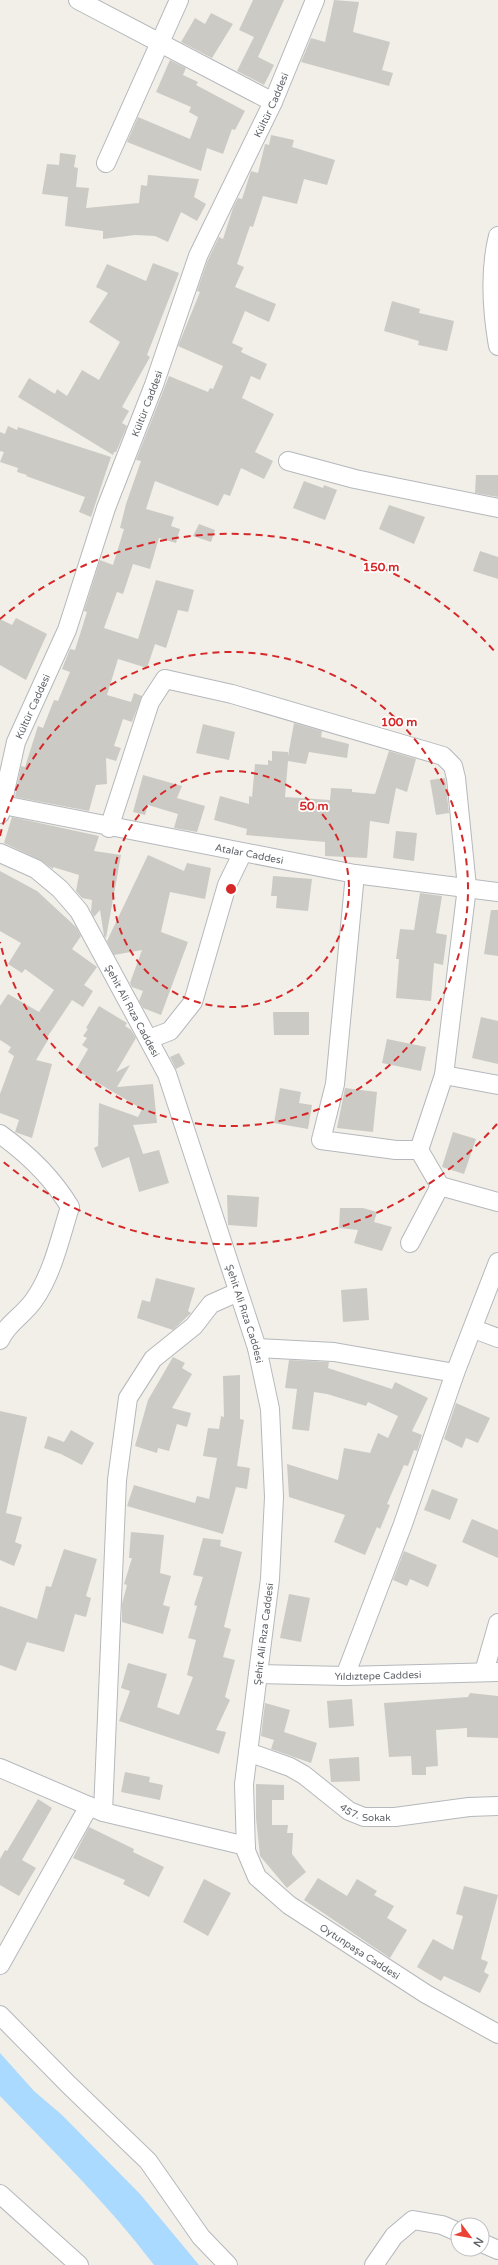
<svg xmlns="http://www.w3.org/2000/svg" width="498" height="2265" font-family="'Varela Round',sans-serif">
<rect width="100%" height="100%" fill="#f1efe8"/>
<path fill="#aadaff" d="M0 2053 34 2091 62 2115 140 2194 199 2265H154C108 2204 53 2151 0 2096Z"/>
<g fill="#cccac5">
<polygon points="253,0 284,0 258,57 274,65 264,85 237,71 254,37 239,30"/>
<polygon points="334,0 359,2 353,32 390,42 382,70 393,73 389,86 301,62 311,38 325,42"/>
<polygon points="211,13 233,24 212,58 181,42 195,18 205,24"/>
<polygon points="170,60 186,68 183,75 198,82 196,85 245,111 235,130 232,129 223,154 207,148 201,171 127,142 138,117 190,139 198,117 189,112 191,107 156,92"/>
<polygon points="271,135 294,140 292,147 335,160 327,185 304,179 297,204 263,196 253,227 250,226 237,264 244,267 235,287 276,304 269,322 245,311 232,343 243,348 241,352 267,364 260,380 251,376 242,398 274,414 255,452 273,461 264,479 241,468 230,496 224,494 218,506 155,481 146,509 174,517 171,526 180,529 176,543 159,538 150,569 133,564 123,594 117,592 104,628 138,639 156,580 194,590 188,612 178,610 166,648 155,644 147,668 118,659 107,695 131,702 134,693 142,696 132,722 123,719 114,746 121,748 116,761 106,758 107,784 96,785 89,811 15,797 21,766 25,767 38,726 43,728 54,700 58,701 70,672 62,669 70,649 75,650 87,612 84,611 100,560 113,565 124,529 120,528 126,504 141,461 136,460 169,376 208,392 210,388 213,389 223,366 178,346 200,292 197,291 207,262 219,237 223,239 233,208 238,198 242,199 251,171 258,173 265,144 269,145"/>
<polygon points="60,153 76,155 74,167 78,168 76,187 89,188 86,208 139,203 141,185 147,186 148,175 199,179 194,197 206,204 197,221 181,212 168,242 155,236 135,235 103,239 103,231 65,226 68,197 42,194 47,164 59,165"/>
<polygon points="153,263 179,273 147,355 150,357 122,407 129,411 122,423 127,426 116,452 114,452 113,455 18,397 29,378 55,394 57,389 67,396 82,370 99,380 120,342 89,322 108,293 96,287 107,264 146,281"/>
<polygon points="392,301 420,309 419,313 454,321 447,351 418,345 419,341 384,331"/>
<polygon points="8,426 17,430 18,427 111,457 91,517 79,512 85,497 26,476 27,475 17,472 18,468 0,462 4,452 0,451 0,432 5,434"/>
<polygon points="476,475 498,475 498,497 475,493"/>
<polygon points="304,481 323,488 324,485 337,490 325,520 293,508"/>
<polygon points="389,505 425,517 414,544 379,529"/>
<polygon points="199,524 215,530 211,542 193,536"/>
<polygon points="480,551 498,557 498,579 473,571"/>
<polygon points="16,618 47,634 26,680 0,665 0,619 12,625"/>
<polygon points="294,723 322,731 321,737 349,744 347,758 309,752 306,764 288,761 285,797 330,800 331,788 352,789 352,792 375,794 389,751 416,759 407,792 396,788 389,824 370,821 367,858 325,856 325,842 246,835 247,829 214,820 220,796 249,804 249,796 252,797 255,764 268,765 268,760 272,761 272,751 288,752 288,756"/>
<polygon points="203,724 235,732 229,760 196,753"/>
<polygon points="143,775 182,786 177,798 205,806 197,832 174,828 178,814 148,805 145,815 133,812"/>
<polygon points="445,778 449,813 436,815 430,780"/>
<polygon points="12,817 99,836 94,851 121,855 106,938 104,936 100,910 94,917 91,912 92,900 82,898 76,891 79,875 53,867 53,869 40,860 4,843"/>
<polygon points="396,831 417,833 414,861 393,858"/>
<polygon points="148,855 184,871 187,863 211,868 205,899 170,892 161,932 188,942 161,1015 143,1008 139,1001 143,991 132,987 130,983 142,950 114,955 107,941"/>
<polygon points="0,871 37,891 76,927 81,936 72,949 97,967 84,985 93,991 83,1007 72,1000 46,1039 48,1040 36,1060 52,1064 32,1138 15,1132 19,1120 0,1113 0,1094 14,1056 8,1052 11,1047 0,1040 0,1006 8,994 39,1012 54,990 25,969 22,973 8,964 21,943 0,931"/>
<polygon points="273,876 312,879 308,911 276,908 277,896 271,896"/>
<polygon points="420,893 442,896 436,933 447,935 443,965 434,963 431,1001 396,998 399,959 396,959 400,929 414,930"/>
<polygon points="491,910 498,910 498,956 484,954"/>
<polygon points="99,1006 127,1023 125,1026 131,1030 136,1038 116,1072 130,1065 117,1087 153,1084 157,1123 133,1125 143,1154 159,1150 169,1183 139,1192 129,1157 102,1168 94,1148 98,1146 99,1103 138,1117 142,1109 76,1070 88,1049 82,1045 87,1038 83,1036 88,1029 86,1028"/>
<polygon points="273,1012 309,1012 309,1035 274,1035"/>
<polygon points="481,1017 498,1021 498,1064 472,1058"/>
<polygon points="387,1039 426,1047 421,1071 382,1063"/>
<polygon points="179,1053 185,1064 176,1069 170,1057"/>
<polygon points="280,1088 301,1092 299,1103 312,1105 308,1129 274,1123"/>
<polygon points="345,1088 377,1092 373,1132 337,1128"/>
<polygon points="453,1132 476,1139 464,1174 442,1167"/>
<polygon points="227,1195 259,1197 257,1227 228,1225"/>
<polygon points="340,1208 363,1208 377,1212 374,1222 392,1227 382,1251 354,1243 358,1230 339,1228"/>
<polygon points="156,1278 195,1288 188,1311 191,1313 173,1330 137,1318 142,1300 150,1302"/>
<polygon points="367,1288 369,1320 343,1322 341,1290"/>
<polygon points="173,1357 185,1363 182,1368 192,1374 172,1408 191,1413 187,1427 177,1424 169,1451 158,1448 157,1453 135,1446 148,1400"/>
<polygon points="289,1360 329,1362 328,1368 392,1389 395,1382 428,1398 412,1431 422,1435 417,1451 414,1450 408,1466 404,1465 387,1504 390,1505 380,1529 377,1527 365,1555 334,1542 345,1515 289,1497 287,1464 338,1480 344,1448 370,1453 378,1433 388,1438 398,1416 368,1402 366,1406 327,1394 314,1392 309,1431 292,1429 297,1389 285,1388"/>
<polygon points="240,1375 240,1419 244,1420 237,1466 250,1468 247,1489 236,1487 223,1534 127,1506 134,1485 195,1503 197,1496 209,1499 217,1458 203,1456 208,1428 219,1429 221,1416 224,1417 223,1376"/>
<polygon points="456,1403 490,1418 478,1443 466,1438 462,1448 444,1439"/>
<polygon points="0,1411 27,1417 6,1513 22,1517 15,1542 22,1545 14,1566 0,1560"/>
<polygon points="71,1430 94,1443 82,1465 61,1454 44,1448 48,1436 64,1442"/>
<polygon points="432,1489 458,1499 450,1520 424,1510"/>
<polygon points="472,1519 498,1530 498,1558 462,1542"/>
<polygon points="131,1532 164,1535 160,1573 171,1576 163,1605 170,1607 163,1634 122,1622 122,1604 127,1585 124,1584 132,1558 129,1558"/>
<polygon points="203,1538 221,1540 220,1546 242,1552 224,1627 231,1629 223,1657 235,1660 225,1697 230,1700 216,1730 226,1732 219,1754 119,1721 130,1691 121,1688 128,1663 167,1674 157,1707 179,1715 193,1677 187,1675 196,1640 188,1638 197,1606 194,1605 203,1577 193,1575"/>
<polygon points="64,1549 97,1559 86,1596 91,1598 86,1617 75,1614 64,1652 27,1642 16,1671 0,1665 0,1606 37,1619 46,1586 51,1587"/>
<polygon points="404,1551 437,1565 428,1587 410,1579 407,1586 393,1580"/>
<polygon points="289,1594 310,1598 301,1642 280,1638"/>
<polygon points="470,1693 498,1696 498,1738 467,1737 467,1728 436,1730 438,1766 426,1767 426,1775 412,1775 411,1756 389,1757 384,1703 468,1697"/>
<polygon points="352,1699 354,1726 329,1728 327,1701"/>
<polygon points="265,1703 290,1710 284,1732 317,1743 311,1763 271,1749 274,1740 261,1736"/>
<polygon points="359,1757 360,1781 331,1782 329,1759"/>
<polygon points="125,1772 150,1777 149,1782 163,1785 160,1800 121,1792"/>
<polygon points="256,1784 284,1785 284,1800 272,1800 272,1825 288,1825 287,1833 293,1833 292,1854 306,1872 287,1888 260,1856 256,1818"/>
<polygon points="38,1799 52,1808 22,1860 36,1868 19,1896 0,1885 0,1859 5,1850 7,1851"/>
<polygon points="89,1827 134,1849 133,1852 164,1867 149,1897 123,1884 125,1880 73,1858"/>
<polygon points="318,1878 347,1896 357,1879 377,1891 374,1895 394,1906 387,1918 407,1930 390,1958 304,1900"/>
<polygon points="204,1879 231,1893 208,1936 183,1922"/>
<polygon points="464,1886 498,1895 481,1959 488,1962 484,1972 489,1975 480,1993 444,1976 441,1981 417,1967 433,1939 453,1950 463,1916 456,1914"/>
</g>
<g fill="none" stroke-linecap="round" stroke-linejoin="round">
<defs>
<g id="minor">
<polyline points="78,0 273,102"/>
<polyline points="106,163 179,0"/>
<path d="M498 236C489 272 492 311 498 346"/>
<polyline points="288,461 355,479 498,508"/>
<path id="s1" d="M3 805 355 874 498 892"/>
<path id="s2" d="M0 814 16 742 67 630 106 508 154 385 198 256 273 102 315 0"/>
<polyline points="109,828 150,702 165,679 232,694 443,756 453,766 456,778 467,887 444,1075 419,1150 396,1150 321,1140 335,1084 355,874"/>
<path id="s3" d="M0 853 36 869 60 889 79 911 167 1074 257 1348 270 1409 274 1497 270 1579 244 1784 246 1851 257 1877 289 1905 426 1994 498 2034"/>
<polyline points="149,1039 170,1031 193,1002 227,885 242,854"/>
<polyline points="444,1075 498,1085"/>
<path d="M0 1134C28 1154 52 1177 70 1207 60 1238 53 1273 34 1300 24 1315 7 1323 0 1340"/>
<polyline points="419,1150 440,1186 498,1202"/>
<polyline points="410,1243 440,1186"/>
<polyline points="474,1329 498,1338"/>
<polyline points="257,1348 334,1352 455,1373"/>
<polyline points="484,1672 498,1623"/>
<path id="s4" d="M258 1674 345 1676 498 1672"/>
<polyline points="345,1676 403,1524 455,1373 498,1262"/>
<path id="s5" d="M248 1752 290 1767 304 1775 349 1811 364 1817H395L469 1807 498 1806"/>
<polyline points="0,1768 103,1812 246,1846"/>
<polyline points="103,1812 117,1480 128,1398 153,1359 194,1326 211,1304 238,1292"/>
<polyline points="0,1965 89,1806"/>
<polyline points="0,2015 69,2085 148,2161 201,2237 228,2265"/>
<polyline points="0,2194 79,2265"/>
<polyline points="482,2243 498,2250"/>
<polyline points="374,2265 394,2236 413,2220 442,2225 458,2232"/>
</g>
</defs>
<use href="#minor" stroke="#b5b8bc" stroke-width="20"/>
<use href="#minor" stroke="#fff" stroke-width="18"/>
</g>
<g fill="none" stroke="#d62828" stroke-width="2" stroke-dasharray="7 5">
<circle cx="231" cy="889" r="118"/>
<path d="M0 836A237 237 0 1 1 0 942"/>
<path d="M497 1124A355 355 0 0 1 0 1159M0 619A355 355 0 0 1 497 654"/>
</g>
<g text-anchor="middle" stroke-width="3.5" stroke-linejoin="round" paint-order="stroke">
<g font-size="10" fill="#5f6368" stroke="#fff">
<text dy="4" stroke="none"><textPath href="#s2" startOffset="761">Kültür Caddesi</textPath></text>
<text dy="4" stroke="none"><textPath href="#s2" startOffset="437">Kültür Caddesi</textPath></text>
<text dy="4" stroke="none"><textPath href="#s2" startOffset="113">Kültür Caddesi</textPath></text>
<text dy="4" stroke="none"><textPath href="#s1" startOffset="251">Atalar Caddesi</textPath></text>
<text dy="4" stroke="none"><textPath href="#s3" startOffset="213">Şehit Ali Rıza Caddesi</textPath></text>
<text dy="4" stroke="none"><textPath href="#s3" startOffset="537">Şehit Ali Rıza Caddesi</textPath></text>
<text transform="translate(263 1634) rotate(-83)" y="4">Şehit Ali Rıza Caddesi</text>
<text dy="4" stroke="none"><textPath href="#s4" startOffset="120">Yıldıztepe Caddesi</textPath></text>
<text dy="4" stroke="none"><textPath href="#s5" startOffset="135">457. Sokak</textPath></text>
<text dy="4" stroke="none"><textPath href="#s3" startOffset="1235">Oytunpaşa Caddesi</textPath></text>
</g>
</g>
<circle cx="231" cy="889" r="6" fill="#d62828" stroke="#fff" stroke-width="2"/>
<g font-size="12" text-anchor="middle" font-weight="bold" fill="#d62828" stroke="#fff" stroke-width="3.5" stroke-linejoin="round" paint-order="stroke">
<text x="381" y="571">150 m</text>
<text x="399" y="726">100 m</text>
<text x="314" y="810">50 m</text>
</g>
<g transform="translate(470 2237) rotate(122)"><circle r="19" fill="#ffffff" stroke="#bfc1c3"/>
<path d="M0-3L7 15L0 10L-7 15Z" fill="#ea4335"/>
<text y="-6" font-size="11" font-weight="bold" text-anchor="middle" fill="#5f6368">N</text>
</g>
</svg>
